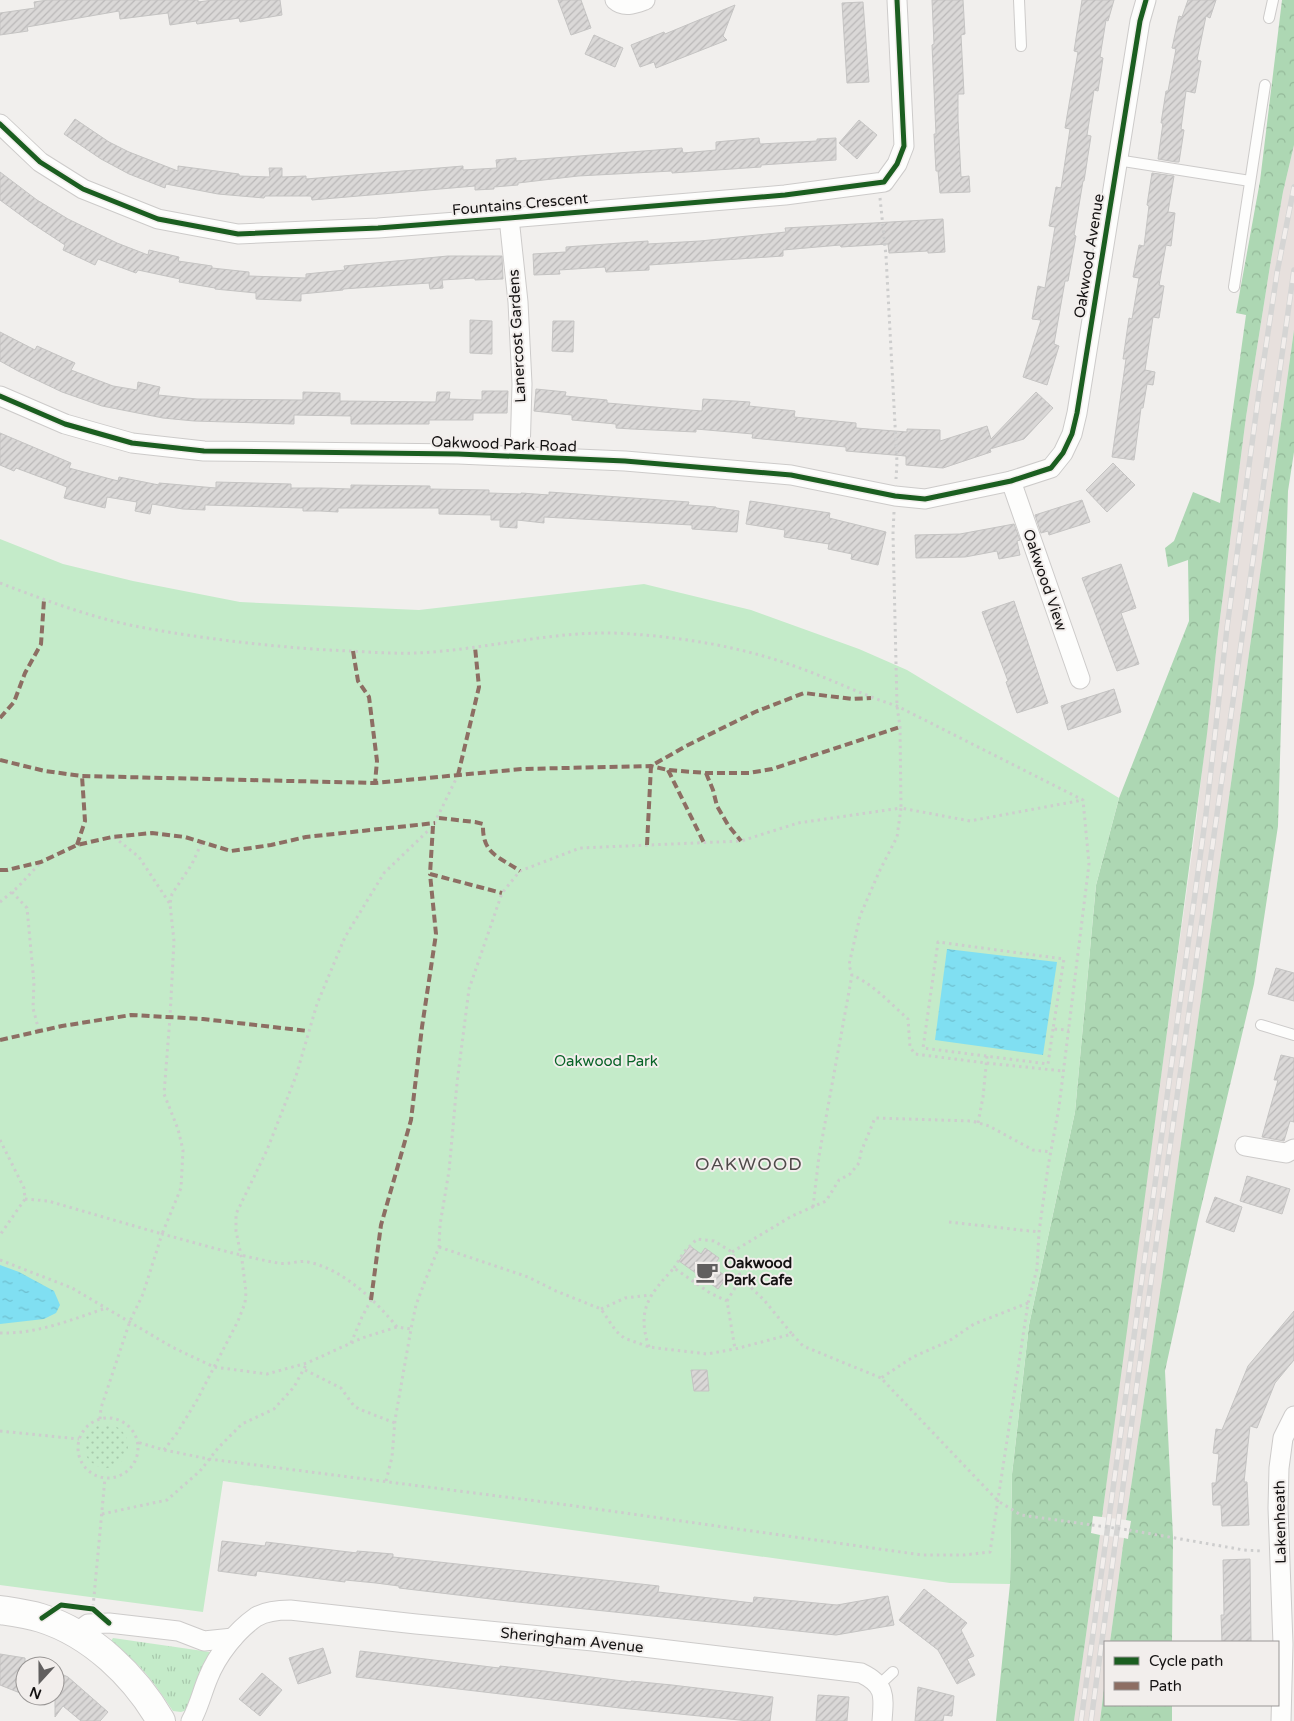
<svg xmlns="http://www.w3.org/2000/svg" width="1294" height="1721" font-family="'Varela Round',sans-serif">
<defs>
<pattern id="grass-tufts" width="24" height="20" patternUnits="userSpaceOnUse" patternTransform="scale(1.25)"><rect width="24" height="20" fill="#c4ebc9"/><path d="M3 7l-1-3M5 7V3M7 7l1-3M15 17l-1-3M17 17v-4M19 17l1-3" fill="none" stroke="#a8c8ac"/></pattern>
<pattern id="forest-crowns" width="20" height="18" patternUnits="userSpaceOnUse" patternTransform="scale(1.25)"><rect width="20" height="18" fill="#add7b3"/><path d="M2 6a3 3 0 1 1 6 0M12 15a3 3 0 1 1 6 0" fill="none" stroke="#94b899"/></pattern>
<pattern id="garden-dots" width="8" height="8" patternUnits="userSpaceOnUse" patternTransform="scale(1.25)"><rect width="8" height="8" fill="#c4ebc9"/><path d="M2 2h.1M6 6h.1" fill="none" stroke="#a8c8ac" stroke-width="1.8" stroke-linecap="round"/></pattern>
<pattern id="water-ripples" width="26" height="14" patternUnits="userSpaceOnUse" patternTransform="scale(1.25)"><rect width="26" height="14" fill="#80dff2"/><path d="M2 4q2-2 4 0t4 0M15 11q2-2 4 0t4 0" fill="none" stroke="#6ebece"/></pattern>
<pattern id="building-hatch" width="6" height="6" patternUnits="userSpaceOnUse" patternTransform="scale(1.25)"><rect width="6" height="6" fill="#dad8d7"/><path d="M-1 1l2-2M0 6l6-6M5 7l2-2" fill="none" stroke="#bab8b8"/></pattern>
</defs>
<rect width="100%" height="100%" fill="#f1efed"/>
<g fill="#e7e0dd">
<polygon points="1294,145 1294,330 1162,1279 1126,1520 1102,1517 1128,1314 1195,831 1218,634 1246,417 1270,266 1283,192"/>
<polygon points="1100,1535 1124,1538 1110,1642 1105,1642 1105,1680 1100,1721 1074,1721"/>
</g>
<path fill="url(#grass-tufts)" d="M113 1638 210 1652 207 1662 199 1676 187 1710 181 1712 173 1711C163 1696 153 1681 140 1667 131 1658 120 1650 111 1641Z"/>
<g fill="url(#forest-crowns)">
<polygon points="1282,0 1294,0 1294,145 1283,192 1270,266 1246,417 1218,634 1207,734 1102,1517 1093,1516 1091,1533 1100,1535 1074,1721 996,1721 1010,1584 1012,1474 1029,1325 1075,1112 1096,885 1119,798 1189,621 1188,560 1168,567 1165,548 1174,541 1193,492 1220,503 1246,315 1236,313 1260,181"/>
<polygon points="1294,330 1294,452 1288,491 1278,826 1254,984 1198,1220 1165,1371 1173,1537 1172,1642 1110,1642 1124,1538 1128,1539 1131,1521 1126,1520 1162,1279"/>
<polygon points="1105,1680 1105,1705 1172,1705 1172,1721 1100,1721"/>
</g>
<polygon fill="#c4ebc9" points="0,539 63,564 133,581 240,602 419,610 644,584 751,610 859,649 907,670 1119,798 1096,885 1075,1112 1029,1325 1012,1474 1010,1584 950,1583 223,1481 203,1612 0,1585"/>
<circle fill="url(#garden-dots)" cx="106" cy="1446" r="22"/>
<g fill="url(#water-ripples)">
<polygon points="947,949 1057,962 1043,1055 935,1040"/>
<polygon points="0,1265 19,1272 54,1291 60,1305 56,1313 44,1319 0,1324"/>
</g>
<g fill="url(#building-hatch)" stroke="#c5c4c3">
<polygon points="48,0 198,0 198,2 213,0 280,0 282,15 240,22 239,18 197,24 196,21 170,25 168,13 120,19 119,11 27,27 28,31 0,35 0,13 35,8 34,2"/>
<polygon points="558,0 581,0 591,28 571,35"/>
<polygon points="932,0 963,0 965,34 961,35 964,94 958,94 958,119 961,177 969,176 970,192 940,193 938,171 936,171 934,134 936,134 932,45 934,44"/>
<polygon points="1082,0 1114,0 1108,21 1106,20 1100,57 1103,58 1098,91 1094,90 1087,135 1091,136 1084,181 1083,181 1074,235 1076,236 1068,281 1065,281 1054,344 1059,346 1047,385 1023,377 1041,320 1032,319 1038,286 1045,288 1055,227 1049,226 1056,187 1061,188 1070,129 1065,128 1078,52 1074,51"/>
<polygon points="1188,0 1216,0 1210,18 1206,16 1197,60 1201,61 1195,93 1186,91 1181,129 1184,130 1179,162 1176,162 1158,159 1163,123 1161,123 1166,91 1168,91 1176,49 1172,48 1179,16 1182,17"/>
<polygon points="863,2 869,82 847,83 842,3"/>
<polygon points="735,5 723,36 727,40 656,68 654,62 640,67 631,45 664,32 665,34"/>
<polygon points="594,35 623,48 615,67 585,54"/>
<polygon points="75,119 109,142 129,152 178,171 178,166 239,174 239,176 270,177 269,168 282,168 282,177 306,176 306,179 463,166 463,170 497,168 496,160 516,158 516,161 541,159 682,148 683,153 716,150 716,142 759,138 760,144 817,141 817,139 836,138 836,160 761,165 761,167 672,173 672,171 578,176 518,183 518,185 494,187 494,189 475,190 475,186 312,200 311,196 265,196 264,198 218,194 166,184 165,188 129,174 101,159 64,134"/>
<polygon points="859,120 877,135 857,159 839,143"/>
<polygon points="0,172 37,200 68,219 117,243 148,255 149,250 179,257 178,261 212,266 212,268 249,272 249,276 306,278 306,274 345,270 344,266 448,256 502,256 503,279 475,280 475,278 442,280 443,288 430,289 429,283 343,289 343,290 301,294 301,301 256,299 256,293 215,289 215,288 179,282 180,279 138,270 136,273 98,259 95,265 63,250 65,245 30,222 0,200"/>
<polygon points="1152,173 1174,176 1168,212 1175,213 1171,246 1166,245 1159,285 1164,286 1159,318 1153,317 1145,370 1155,372 1153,385 1147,384 1143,408 1141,408 1134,460 1112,457 1126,359 1123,359 1129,318 1132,319 1139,278 1133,277 1139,245 1144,246 1149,206 1147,205"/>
<polygon points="943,219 945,252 928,253 928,251 889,253 888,244 841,247 840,245 783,250 783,256 649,265 649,270 606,272 605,267 559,270 560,274 534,275 533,254 566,252 566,247 648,241 648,244 700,241 786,232 785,228"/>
<polygon points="470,320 492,321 492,354 470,353"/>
<polygon points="553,321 574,321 573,352 552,351"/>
<polygon points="0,332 35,350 37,346 75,363 71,370 113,386 137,390 138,382 160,387 158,395 197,399 303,400 303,392 340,393 340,401 436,402 437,392 450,392 449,399 482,400 482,391 508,391 507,413 473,413 473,420 429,420 429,424 351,424 351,416 294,415 294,424 194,421 163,418 102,406 62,392 18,371 0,361"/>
<polygon points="536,389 566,392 565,396 607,400 607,403 702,411 703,399 750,402 749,406 795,411 794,417 856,423 856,428 907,432 907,429 940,430 940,441 987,426 991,439 1036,392 1053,408 1024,439 990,449 991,452 943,468 906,465 906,456 846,451 846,447 752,438 753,434 696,429 696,432 632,429 616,428 616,424 572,420 572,415 534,411"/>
<polygon points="0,433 71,463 69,468 118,481 119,477 159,485 159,483 216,488 216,482 291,484 291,488 321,488 351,489 351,485 430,486 430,489 489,490 489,493 521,494 521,493 549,495 549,492 689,502 688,505 716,507 716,508 739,511 737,532 692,529 692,525 544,517 544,523 517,520 517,528 500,527 500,520 491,520 491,515 439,514 439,508 338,508 338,512 320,511 303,511 303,508 205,505 205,510 183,509 152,504 150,514 135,511 137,502 107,497 105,508 64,498 67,487 16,468 14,471 0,465"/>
<polygon points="1113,463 1135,485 1107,512 1086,490"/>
<polygon points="1082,500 1090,522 1049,535 1048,531 1041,533 1035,515"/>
<polygon points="750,501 830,513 829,518 886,532 878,565 851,559 852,554 828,549 829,544 784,537 785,530 746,524"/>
<polygon points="1014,524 1020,540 1017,541 1020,555 999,559 997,551 965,557 916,558 915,535 960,534"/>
<polygon points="1121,564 1136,608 1121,613 1139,664 1117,671 1082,578"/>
<polygon points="1014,601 1048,703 1017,713 1006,682 1008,681 982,612"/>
<polygon points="1114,689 1121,712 1068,730 1061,706"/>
<polygon points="1276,968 1294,973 1294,1001 1268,994"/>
<polygon points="1281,1055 1294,1058 1294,1122 1290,1121 1284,1141 1262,1137 1278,1080 1274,1080"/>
<polygon points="1247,1176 1290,1189 1282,1214 1240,1201"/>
<polygon points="1215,1197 1242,1207 1234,1232 1206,1222"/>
<polygon points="690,1246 701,1254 705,1248 719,1258 713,1267 727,1277 718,1289 679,1261"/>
<polygon points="1294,1311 1294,1360 1275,1383 1257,1428 1250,1426 1244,1482 1247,1482 1249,1525 1222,1526 1221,1505 1213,1505 1212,1483 1216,1483 1219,1454 1213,1453 1216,1429 1222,1430 1248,1366"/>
<polygon points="691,1370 707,1370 709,1391 694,1391"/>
<polygon points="222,1541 265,1546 266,1542 357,1553 357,1551 393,1554 393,1557 659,1586 658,1592 753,1603 754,1597 837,1605 888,1596 894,1625 836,1635 508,1601 399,1588 399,1586 376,1583 345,1580 345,1582 257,1571 256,1576 218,1571"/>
<polygon points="1250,1559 1251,1642 1222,1642 1221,1615 1224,1615 1223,1560"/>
<polygon points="924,1589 967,1623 961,1630 974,1656 967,1659 975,1675 957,1684 938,1650 899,1620"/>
<polygon points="323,1648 331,1673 298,1684 289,1658"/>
<polygon points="360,1651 499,1668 500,1666 544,1671 631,1682 631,1681 672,1685 773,1697 770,1721 749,1721 620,1708 356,1677"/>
<polygon points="0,1654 25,1658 25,1695 0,1685"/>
<polygon points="55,1671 68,1677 108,1712 100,1721 81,1721 63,1706 55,1717"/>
<polygon points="262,1673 282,1690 260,1716 239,1699"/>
<polygon points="918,1687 954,1696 952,1716 944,1715 943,1721 915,1721"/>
<polygon points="818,1695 849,1697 847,1721 816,1721"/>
</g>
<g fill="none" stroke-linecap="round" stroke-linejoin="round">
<defs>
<g id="lane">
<polyline points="1019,0 1021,46"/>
<polyline points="1269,18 1273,0"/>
<polyline points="1117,160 1250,181"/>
<polyline points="1234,287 1265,85"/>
<polyline points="1261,1025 1294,1035"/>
<polyline points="879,1685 893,1672"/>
</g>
<g id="street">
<path d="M615 0C624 8 634 4 645 0"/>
<polyline points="0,124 40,162 83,189 158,219 238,234 378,228 509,218 785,195 884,182 897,164 904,146 897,0"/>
<polyline points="509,218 518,302 522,384 520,455"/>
<polyline points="0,396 65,424 132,443 204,451 458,454 625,461 791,475 895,496 925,499 1011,481 1051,468 1063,453 1072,434 1077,413 1140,21 1146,0"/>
<polyline points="1011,481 1080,679"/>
<polyline points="1245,1146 1286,1153 1294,1149"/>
<polyline points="76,1633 88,1624 109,1623 178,1631 204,1641 233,1638"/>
<path d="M191 1721C199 1707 202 1692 208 1678 217 1655 236 1631 256 1617 266 1611 279 1610 290 1610L416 1624 593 1641 861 1673C886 1685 884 1696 882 1721"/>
<polyline points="1281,1721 1283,1644 1278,1508 1279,1468 1283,1438 1294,1416"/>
</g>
<path id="secondary" d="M0 1610C13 1612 28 1614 41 1618 92 1634 135 1676 161 1721"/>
</defs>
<use href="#lane" stroke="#cdcbca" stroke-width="12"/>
<use href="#street" stroke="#cdcbca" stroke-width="21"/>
<use href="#secondary" stroke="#cdcbca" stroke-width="30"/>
<g stroke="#cdcdcd" stroke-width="3" stroke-dasharray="2.5 4" stroke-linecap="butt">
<polyline points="880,198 886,256 897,462 896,479"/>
<polyline points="894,512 893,533 897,706 900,727 901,808 970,821 1083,800"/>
<path d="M0 583C47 601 95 619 145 628 206 639 266 646 328 650 357 651 387 654 416 653 487 650 560 628 632 634 686 638 742 647 794 666 829 678 862 695 897 706L1083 800 1089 864 1059 1107 1048 1167 1039 1232 1037 1269 1028 1303 990 1552 964 1555H922L568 1505 209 1459 164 1450 137 1442"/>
<polyline points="114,837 139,857 170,904"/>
<polyline points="12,892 27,908 34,983 33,1008 39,1031"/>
<polyline points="0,902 18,887 41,862"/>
<polyline points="1053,1029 1048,1064 923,1048 938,942 1064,959 1053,1029 1069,1030"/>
<polyline points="978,1123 983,1097 987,1056"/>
<polyline points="0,1140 24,1188 25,1199 0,1235"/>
<polyline points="25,1199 48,1201 162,1234 181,1188 183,1150 178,1129 164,1094 170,1017 174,941 170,904 172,894 192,864 202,842"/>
<polyline points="813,1207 819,1156 852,975"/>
<polyline points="949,1222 1039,1232"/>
<polyline points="439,1247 528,1277 556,1291 601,1309 616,1331 624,1338 649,1347 707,1354 735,1349 792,1334 803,1346 881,1378"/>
<polyline points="732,1252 792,1216 826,1201 839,1180 850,1174 859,1163 861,1152 875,1118 972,1121 989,1126 1033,1150 1051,1152"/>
<polyline points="0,1260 72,1288 172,1347 214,1367 267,1374 307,1363 362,1338 397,1327"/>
<polyline points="674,1268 684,1252 697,1239 714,1241 732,1252 741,1278 764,1300 792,1334"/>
<polyline points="727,1301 741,1278"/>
<polyline points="1028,1303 974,1324 949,1341 913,1357 881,1378 998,1501 1021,1515 1092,1525"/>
<polyline points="601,1309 625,1298 650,1295"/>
<path d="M0 1333C37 1334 71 1320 106 1308"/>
<polyline points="351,1343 362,1317 371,1300"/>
<path d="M649 1347C636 1309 650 1294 674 1268L710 1293 727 1301 735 1349"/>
<polyline points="305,1370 341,1388 354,1406 359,1409 395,1423"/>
<circle cx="108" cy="1448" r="30"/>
<path d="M100 1419 101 1408 130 1321 143 1294 162 1234C200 1244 239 1256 278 1263 288 1265 299 1260 308 1262 343 1269 376 1301 397 1327L411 1329"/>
<polyline points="0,1431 79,1439"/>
<polyline points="164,1450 177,1433 197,1400 238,1321 245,1303 246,1292 242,1260 236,1231 236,1214 267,1150 296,1076 317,1004 345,937 384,873 433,826 458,775"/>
<path d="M386 1481 392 1457 395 1420 411 1329 416 1305 425 1281 439 1247 440 1225 449 1171 457 1083 469 989 502 893 520 871 580 848 741 841 798 823 901 808 897 837 879 872 860 916 849 965 852 975C873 984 891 1004 908 1019L910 1047 915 1054 986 1063 1063 1071"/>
<polyline points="102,1514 167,1500 200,1471 218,1448 242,1424 274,1409 294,1387 307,1363"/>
<polyline points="1129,1530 1244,1550 1262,1551"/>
<polyline points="93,1607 105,1478"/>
</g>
<use href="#lane" stroke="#fdfdfc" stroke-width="10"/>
<use href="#street" stroke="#fdfdfc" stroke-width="19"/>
<use href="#secondary" stroke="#fdfdfc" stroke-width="28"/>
<defs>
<g id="rail">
<polyline points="1081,1721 1206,814 1227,628 1259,392 1277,273 1294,187"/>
<polyline points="1091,1721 1155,1252 1294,270"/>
</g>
</defs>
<use href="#rail" stroke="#d5d5d4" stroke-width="5.5"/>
<use href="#rail" stroke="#f2eeec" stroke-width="4" stroke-dasharray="11" stroke-linecap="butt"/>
<polyline stroke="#cdcdcd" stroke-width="3" stroke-dasharray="2.5 4" stroke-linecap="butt" points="1092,1525 1129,1530"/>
<g stroke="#8d6e63" stroke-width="4" stroke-dasharray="8 4" stroke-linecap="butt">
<polyline points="353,651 358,681 369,697 377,761 375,783"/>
<polyline points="0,718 14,702 25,673 41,644 44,600"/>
<polyline points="0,760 45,771 82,776 375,783 522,769 651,766 668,770 706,773 749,773 772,769 900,727"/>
<polyline points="668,770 704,843"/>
<polyline points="706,773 713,790 717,806 728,825 741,841"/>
<polyline points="458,775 479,687 475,647"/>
<path d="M439 818 475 822 483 824C482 854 498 856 520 871"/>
<polyline points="433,826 430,874 502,893"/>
<polyline points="77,845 85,821 82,776"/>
<polyline points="647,845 651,766 686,746 755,712 804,693 852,699 871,698"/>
<polyline points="0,870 7,870 41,862 77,845 112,837 152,833 185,837 231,851 271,845 306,837 435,823"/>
<polyline points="0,1040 62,1026 131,1015 203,1019 308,1031"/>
<polyline points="371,1300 381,1225 411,1120 422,1027 436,934 430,874"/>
</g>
<defs>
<g id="cycleway">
<polyline points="0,124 40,162 83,189 158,219 238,234 378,228 509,218 785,195 884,182 897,164 904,146 897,0"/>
<polyline points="0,396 65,424 132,443 204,451 458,454 625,461 791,475 895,496 925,499 1011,481 1051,468 1063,453 1072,434 1077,413 1140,21 1146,0"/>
<polyline points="42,1618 61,1605 93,1609 109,1623"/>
</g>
</defs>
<use href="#cycleway" stroke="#f2eeec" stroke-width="8"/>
<use href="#cycleway" stroke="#1b5e20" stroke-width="5"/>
</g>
<defs>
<symbol id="cafe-bare" viewBox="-9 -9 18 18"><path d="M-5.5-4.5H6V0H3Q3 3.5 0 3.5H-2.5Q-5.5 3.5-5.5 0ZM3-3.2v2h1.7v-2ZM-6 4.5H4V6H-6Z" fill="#615f5f" stroke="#f2eeec" stroke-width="2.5" paint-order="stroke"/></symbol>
</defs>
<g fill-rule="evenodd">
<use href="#cafe-bare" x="691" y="1256" width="32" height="32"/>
</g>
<g text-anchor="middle" stroke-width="4" stroke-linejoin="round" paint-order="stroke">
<g font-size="15" fill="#141212" stroke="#f2eeec">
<text transform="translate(520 204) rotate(-5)" y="5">Fountains Crescent</text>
<text transform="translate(1089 256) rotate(-81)" y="5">Oakwood Avenue</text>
<text transform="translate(517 336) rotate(-93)" y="5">Lanercost Gardens</text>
<text transform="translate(504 444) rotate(2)" y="5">Oakwood Park Road</text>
<text transform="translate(1045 580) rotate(71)" y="5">Oakwood View</text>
<text transform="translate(1280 1522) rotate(-91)" y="5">Lakenheath</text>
<text transform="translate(572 1640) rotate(6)" y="5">Sheringham Avenue</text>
</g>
<g font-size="15" fill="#086327" stroke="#f2eeec">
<text x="606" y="1066">Oakwood Park</text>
</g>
<g font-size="15" font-weight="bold" fill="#141212" stroke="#f2eeec" text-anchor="start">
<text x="724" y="1268">Oakwood<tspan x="724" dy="17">Park Cafe</tspan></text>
</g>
<g font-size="18" letter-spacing="1" fill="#4e4a49" stroke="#f2eeec">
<text x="749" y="1170">OAKWOOD</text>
</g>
</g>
<rect x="1104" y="1641" width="175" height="65" fill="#f2eeec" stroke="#999695"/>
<rect x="1114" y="1657" width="25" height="8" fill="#1b5e20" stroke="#999695"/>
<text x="1149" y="1666" font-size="15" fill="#141212">Cycle path</text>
<rect x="1114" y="1682" width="25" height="8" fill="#8d6e63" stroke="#999695"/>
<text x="1149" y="1691" font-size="15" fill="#141212">Path</text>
<g transform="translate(40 1681) rotate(201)"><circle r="24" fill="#f2eeec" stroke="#999695"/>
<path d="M0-4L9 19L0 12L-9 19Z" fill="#615f5f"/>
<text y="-8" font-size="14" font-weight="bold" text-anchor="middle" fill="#141212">N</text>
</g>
</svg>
